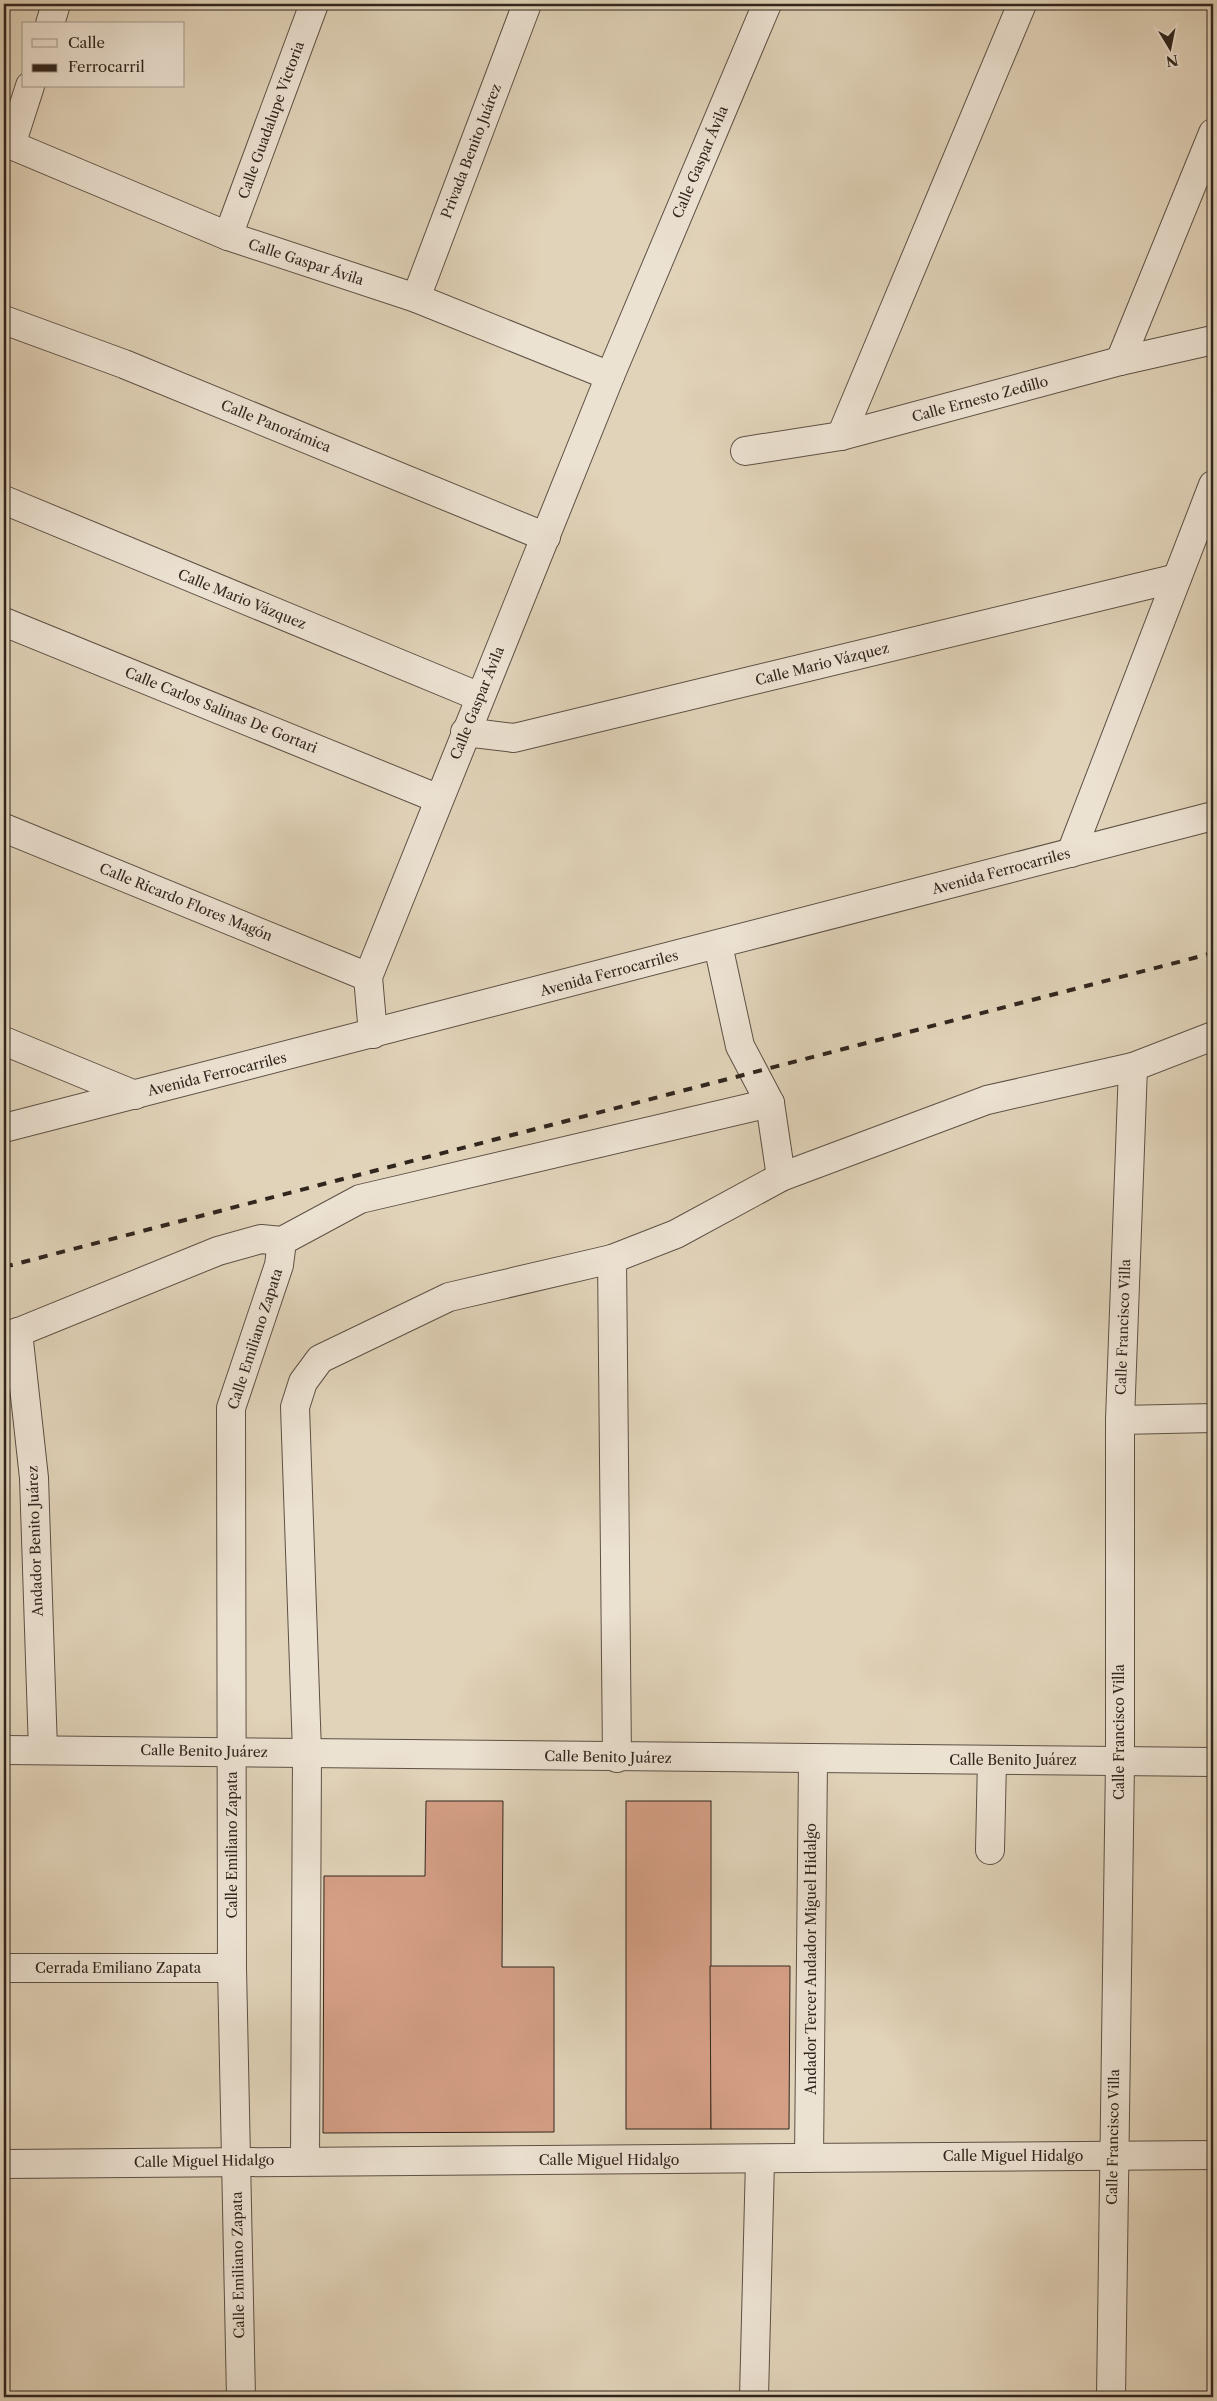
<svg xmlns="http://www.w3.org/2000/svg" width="1217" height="2401" font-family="'Libre Caslon Text',serif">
<rect width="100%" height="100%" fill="#e1d3b9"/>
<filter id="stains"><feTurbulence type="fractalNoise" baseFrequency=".004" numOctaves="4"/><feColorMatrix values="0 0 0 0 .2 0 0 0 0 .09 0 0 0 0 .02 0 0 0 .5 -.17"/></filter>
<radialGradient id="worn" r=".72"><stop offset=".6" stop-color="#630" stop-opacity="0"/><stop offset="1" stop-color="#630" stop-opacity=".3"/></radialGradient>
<g fill="#d59f86" stroke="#31261e">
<polygon points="426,1801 503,1801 502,1967 554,1967 554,2132 323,2133 324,1876 425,1876"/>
<rect x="626" y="1801" width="85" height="328"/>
<polygon points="710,1966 790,1966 789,2129 711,2129"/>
</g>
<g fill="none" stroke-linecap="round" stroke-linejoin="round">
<defs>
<g id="minor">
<polyline points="50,24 56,4"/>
<polyline points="4,142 228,236 416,298 610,376"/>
<polyline points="11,145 30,86"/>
<polyline points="228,236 314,4"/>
<polyline points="416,298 527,4"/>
<polyline points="4,320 124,364 546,537"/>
<polyline points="1120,361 1213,133"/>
<polyline points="841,436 1022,4"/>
<polyline points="745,451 841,436 1120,361 1213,340"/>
<polyline points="4,500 480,697"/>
<polyline points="4,622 439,799"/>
<polyline points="465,732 514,738 1177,578"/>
<polyline points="4,828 368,977"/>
<polyline points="1071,853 1213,485"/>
<polyline points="718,945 740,1046 770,1103 781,1177"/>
<polyline points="373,1034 368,977 610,376 767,4"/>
<polyline points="4,1041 135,1095"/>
<polyline points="612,1259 617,1758"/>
<polyline points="18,1332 34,1478 43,1750"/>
<polyline points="4,1338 218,1251 261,1239 282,1241 360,1199 770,1103"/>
<polyline points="1120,1420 1213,1418"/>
<polyline points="4,1750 1213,1762"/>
<polyline points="990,1850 992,1760"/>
<polyline points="4,1968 232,1968"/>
<polyline points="809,2158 813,1759"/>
<polyline points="305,2160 307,1752 295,1407 303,1382 320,1359 449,1297 612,1259 676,1234 781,1177 987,1100 1133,1067 1213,1036"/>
<polyline points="4,2164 1213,2155"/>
<polyline points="241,2397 232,1968 231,1408 279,1265 282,1241"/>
<polyline points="754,2397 760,2160"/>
<polyline points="1111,2397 1120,1761 1120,1420 1133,1067"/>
</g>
<polyline id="tertiary" points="4,1128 1213,816"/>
</defs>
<use href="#minor" stroke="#5d5145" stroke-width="30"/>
<use href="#tertiary" stroke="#5d5145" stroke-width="30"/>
<use href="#minor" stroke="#ece2d2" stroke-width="28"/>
<use href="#tertiary" stroke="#ece2d2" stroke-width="28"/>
<polyline stroke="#31261e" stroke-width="4" stroke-dasharray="9 9" stroke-linecap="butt" points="4,1267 1213,953"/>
</g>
<g text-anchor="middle" stroke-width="4.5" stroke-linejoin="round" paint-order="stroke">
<g font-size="14" fill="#31261e" stroke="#ece2d2">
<text transform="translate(271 120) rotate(-70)" y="5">Calle Guadalupe Victoria</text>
<text transform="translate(471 151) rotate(-69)" y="5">Privada Benito Juárez</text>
<text transform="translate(700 162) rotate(-67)" y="5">Calle Gaspar Ávila</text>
<text transform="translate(306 262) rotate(18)" y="5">Calle Gaspar Ávila</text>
<text transform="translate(980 399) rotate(-15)" y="5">Calle Ernesto Zedillo</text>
<text transform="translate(276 426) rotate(22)" y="5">Calle Panorámica</text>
<text transform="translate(242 599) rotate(22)" y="5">Calle Mario Vázquez</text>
<text transform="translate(822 664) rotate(-14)" y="5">Calle Mario Vázquez</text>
<text transform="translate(477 703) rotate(-68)" y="5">Calle Gaspar Ávila</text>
<text transform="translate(221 710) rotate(22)" y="5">Calle Carlos Salinas De Gortari</text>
<text transform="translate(1001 871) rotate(-15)" y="5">Avenida Ferrocarriles</text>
<text transform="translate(186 902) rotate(22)" y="5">Calle Ricardo Flores Magón</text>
<text transform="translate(609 973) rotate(-15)" y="5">Avenida Ferrocarriles</text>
<text transform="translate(217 1074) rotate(-14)" y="5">Avenida Ferrocarriles</text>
<text transform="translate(1123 1327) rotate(-88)" y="5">Calle Francisco Villa</text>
<text transform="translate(255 1339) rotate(-72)" y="5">Calle Emiliano Zapata</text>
<text transform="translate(35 1541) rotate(-92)" y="5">Andador Benito Juárez</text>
<text transform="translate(1119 1732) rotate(-90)" y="5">Calle Francisco Villa</text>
<text transform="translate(204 1751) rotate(1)" y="5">Calle Benito Juárez</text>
<text transform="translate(608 1757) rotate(1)" y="5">Calle Benito Juárez</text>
<text x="1013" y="1765">Calle Benito Juárez</text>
<text transform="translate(232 1845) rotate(-90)" y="5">Calle Emiliano Zapata</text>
<text transform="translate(811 1959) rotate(-90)" y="5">Andador Tercer Andador Miguel Hidalgo</text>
<text x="118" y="1973">Cerrada Emiliano Zapata</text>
<text transform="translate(1113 2137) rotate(-89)" y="5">Calle Francisco Villa</text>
<text x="1013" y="2161">Calle Miguel Hidalgo</text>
<text x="609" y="2165">Calle Miguel Hidalgo</text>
<text transform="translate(204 2161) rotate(-1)" y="5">Calle Miguel Hidalgo</text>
<text transform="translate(238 2265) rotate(-91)" y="5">Calle Emiliano Zapata</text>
</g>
</g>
<rect width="1217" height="2401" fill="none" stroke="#e1d3b9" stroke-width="20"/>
<rect x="5" y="5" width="1207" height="2391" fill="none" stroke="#31261e" stroke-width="2.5"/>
<rect x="10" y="10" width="1197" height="2381" fill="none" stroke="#31261e"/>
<rect x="22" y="22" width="162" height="65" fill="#ece2d2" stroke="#a1978a"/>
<rect x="32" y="39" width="25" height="8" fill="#ece2d2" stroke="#a1978a"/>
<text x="68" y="48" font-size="15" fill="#31261e">Calle</text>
<rect x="32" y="64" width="25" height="8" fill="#31261e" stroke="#a1978a"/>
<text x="68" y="72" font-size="15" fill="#31261e">Ferrocarril</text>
<g transform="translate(1170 48) rotate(170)" stroke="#ece2d2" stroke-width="4" paint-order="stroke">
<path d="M0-4L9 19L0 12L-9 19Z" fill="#31261e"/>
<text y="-8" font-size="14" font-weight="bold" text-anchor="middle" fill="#31261e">N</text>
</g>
<rect width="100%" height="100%" filter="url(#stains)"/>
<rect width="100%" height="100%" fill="url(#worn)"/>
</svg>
